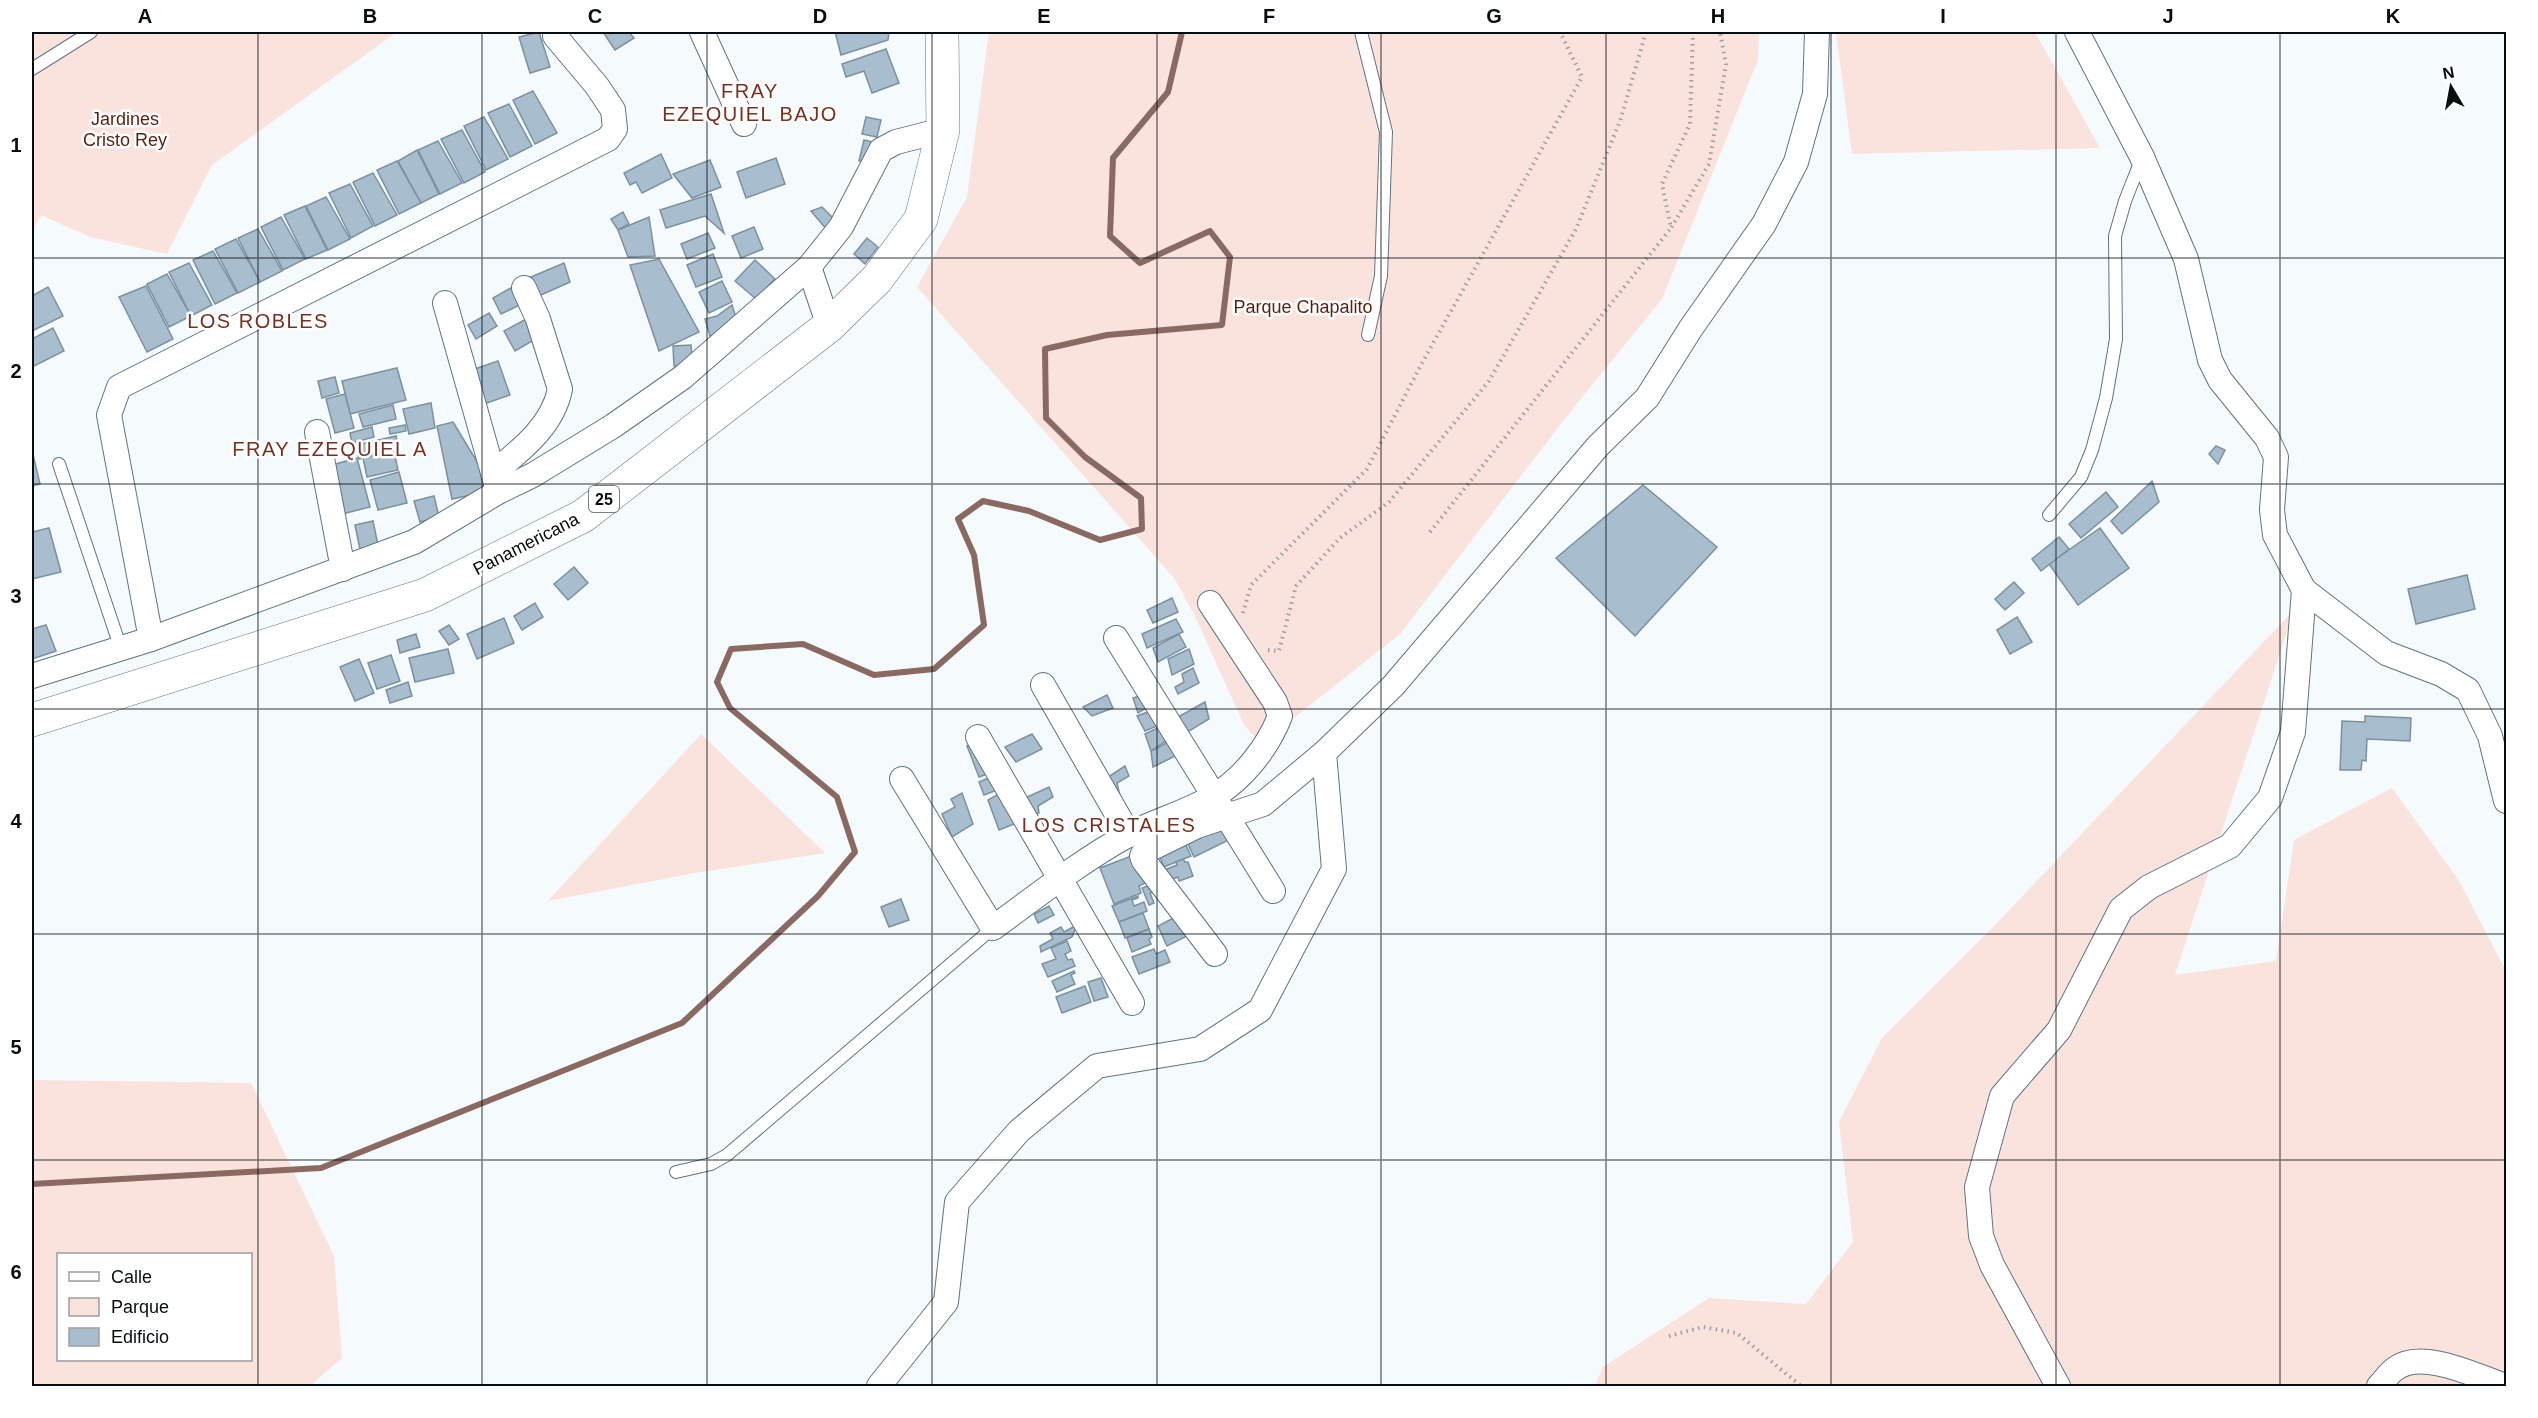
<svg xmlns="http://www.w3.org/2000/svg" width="2538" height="1418" font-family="Arial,sans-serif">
<rect width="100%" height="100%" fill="#f5fafd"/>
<g fill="#fbe3dd" fill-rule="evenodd">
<polygon points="32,32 397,32 212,165 167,254 90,237 41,215 32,232"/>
<polygon points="989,32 1759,32 1758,60 1662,299 1563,421 1400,634 1261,744 1244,725 1194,614 1174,578 917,287 967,197"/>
<polygon points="1836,32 2035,32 2100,148 1852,154"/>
<polygon points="2294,610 2175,975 2276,961 2294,840 2392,788 2458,879 2506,971 2506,1386 1595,1386 1603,1367 1709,1298 1806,1304 1853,1242 1839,1122 1882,1038 1997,923"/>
<polygon points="701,734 825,853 695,873 548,901"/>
<path d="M32 1080 251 1083 334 1256 342 1358 310 1386H32ZM250 1254V1360H58V1254Z"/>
</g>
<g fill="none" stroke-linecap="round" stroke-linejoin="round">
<polyline stroke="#896962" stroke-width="6" points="32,1184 321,1168 682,1023 818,896 855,852 837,797 730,708 717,682 731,649 803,644 874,675 934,669 984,625 974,555 958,519 983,501 1029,511 1100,540 1142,529 1141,498 1085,457 1046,418 1045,349 1107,335 1222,325 1230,257 1210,231 1140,263 1110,236 1113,158 1168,92 1182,32"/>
</g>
<g fill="#a8bdcd" stroke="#7c91a0" stroke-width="1.5">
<polygon points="539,32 550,67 530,73 519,37"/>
<polygon points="603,32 629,32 634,38 615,50"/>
<polygon points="835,32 889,32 888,40 841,55"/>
<polygon points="886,49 899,83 872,93 864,71 846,77 842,64"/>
<polygon points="533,91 557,133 535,144 513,100"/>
<polygon points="509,104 532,146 510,157 488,113"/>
<polygon points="484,117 508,159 486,170 464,126"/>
<polygon points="866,117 881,120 877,137 862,134"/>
<polygon points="462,130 485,172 464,183 441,139"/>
<polygon points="864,140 877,143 872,163 859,161"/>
<polygon points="438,141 462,183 440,194 418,150"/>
<polygon points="417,150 439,194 421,203 398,161"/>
<polygon points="661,154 672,178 642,193 636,182 630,185 624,173"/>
<polygon points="776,158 785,184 746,198 737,172"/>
<polygon points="710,160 721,187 692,198 673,174"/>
<polygon points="397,161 421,203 399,214 377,170"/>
<polygon points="373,173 397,215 375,226 353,182"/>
<polygon points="350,184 373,226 351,238 329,193"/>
<polygon points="711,194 724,233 705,216 666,228 660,210"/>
<polygon points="326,197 350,239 328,250 306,206"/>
<polygon points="305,206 327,250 306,259 284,215"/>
<polygon points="822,207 836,221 827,230 811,211"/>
<polygon points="623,212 629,224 618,230 611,219"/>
<polygon points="281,217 305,259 283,270 261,227"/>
<polygon points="649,217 655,256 628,257 618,230"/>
<polygon points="754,227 763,249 741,258 732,236"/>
<polygon points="258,229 282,271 260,282 238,238"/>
<polygon points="708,233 715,248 687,259 681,244"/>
<polygon points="867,238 878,247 865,264 854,254"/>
<polygon points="236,239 260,282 238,293 215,249"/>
<polygon points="213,251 237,293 215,304 193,260"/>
<polygon points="713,254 722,277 696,287 687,265"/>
<polygon points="659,259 699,332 659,351 630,265"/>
<polygon points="755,260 775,279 756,299 735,281"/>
<polygon points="189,263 212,305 191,316 169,272"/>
<polygon points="564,263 570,282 532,299 524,280"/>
<polygon points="167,274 191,316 169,327 147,284"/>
<polygon points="722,281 732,302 709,313 699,292"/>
<polygon points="518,284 526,302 501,314 493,298"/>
<polygon points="146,286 173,339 147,352 119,297"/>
<polygon points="48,287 63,316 32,331 32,296"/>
<polygon points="732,305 739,327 710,336 705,319 717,316"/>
<polygon points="489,313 497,326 476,339 468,325"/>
<polygon points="528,318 539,337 515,351 504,331"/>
<polygon points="53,328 64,351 32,367 32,339"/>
<polygon points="691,345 693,365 674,366 673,346"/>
<polygon points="498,361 510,395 478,406 466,372"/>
<polygon points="397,368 406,400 350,414 342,381"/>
<polygon points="335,377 339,393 322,398 318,381"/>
<polygon points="345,394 354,428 335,433 326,399"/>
<polygon points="431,403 435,428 409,434 403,409"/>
<polygon points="393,405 396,419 363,427 359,414"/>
<polygon points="453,422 479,465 485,492 452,499 437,426"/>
<polygon points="405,425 406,431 390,434 389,428"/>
<polygon points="372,427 374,437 352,443 350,433"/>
<polygon points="396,436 399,449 359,459 356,445"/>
<polygon points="2216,446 2225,450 2218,464 2209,454"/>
<polygon points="32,450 40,484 32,486"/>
<polygon points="394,451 398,470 367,477 363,458"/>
<polygon points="357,458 370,507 338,515 325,467"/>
<polygon points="399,472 407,503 378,510 370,480"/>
<polygon points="2152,481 2159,502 2122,534 2111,521"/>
<polygon points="1643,485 1717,547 1635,636 1556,558"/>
<polygon points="2106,492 2118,507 2081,538 2069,524"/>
<polygon points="434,496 439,517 420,522 414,501"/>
<polygon points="373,521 379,550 361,554 355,525"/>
<polygon points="49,528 61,572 32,579 32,532"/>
<polygon points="2100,528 2129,568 2078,605 2049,564"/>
<polygon points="2059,537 2069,549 2041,571 2032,559"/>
<polygon points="574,567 588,583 568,600 554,584"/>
<polygon points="2467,575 2475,609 2416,624 2408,589"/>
<polygon points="2014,582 2024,593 2005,610 1995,599"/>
<polygon points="1172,598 1178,612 1153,623 1147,610"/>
<polygon points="535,603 543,617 522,630 514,616"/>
<polygon points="2017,617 2032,642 2010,654 1997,630"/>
<polygon points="504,618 514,643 477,659 467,634"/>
<polygon points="1176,619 1183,632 1147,648 1142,634"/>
<polygon points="46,625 56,651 32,659 32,629"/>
<polygon points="449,625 459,639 449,645 439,631"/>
<polygon points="416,634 420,647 400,653 397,640"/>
<polygon points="1179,634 1186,647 1158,662 1153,648"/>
<polygon points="448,649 454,673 415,682 409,658"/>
<polygon points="1189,649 1194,664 1172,675 1168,659"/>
<polygon points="391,655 400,681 377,689 368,663"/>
<polygon points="359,659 374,693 355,701 340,667"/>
<polygon points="1193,668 1199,683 1178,694 1175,687 1184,682 1182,674"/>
<polygon points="408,682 412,696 390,703 386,690"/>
<polygon points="1146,694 1152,705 1138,713 1133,698"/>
<polygon points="1107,695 1113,708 1092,716 1083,707"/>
<polygon points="1205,702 1209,719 1186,733 1178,717"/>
<polygon points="1156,709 1164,723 1145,731 1137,716"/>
<polygon points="2365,716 2411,718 2410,741 2367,739 2366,761 2362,760 2361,770 2340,770 2342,721 2365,722"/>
<polygon points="1162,726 1170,738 1151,751 1145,734"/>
<polygon points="1032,734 1042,749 1016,762 1005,747"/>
<polygon points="1174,739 1179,754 1153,767 1151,751"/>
<polygon points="977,742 993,772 979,777 967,746"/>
<polygon points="1125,766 1129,776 1117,783 1121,800 1102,781"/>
<polygon points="991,777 997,790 984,795 979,782"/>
<polygon points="1049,787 1053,797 1038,806 1039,813 1027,817 1021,800"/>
<polygon points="1002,792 1019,822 999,830 988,800"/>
<polygon points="962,793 973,824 952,837 942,814 955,807 951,799"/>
<polygon points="1229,821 1237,836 1194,857 1187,842"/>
<polygon points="1184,841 1191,856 1164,867 1158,852"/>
<polygon points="1134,855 1145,883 1139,886 1141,893 1114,904 1100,868"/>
<polygon points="1183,859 1185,862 1188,862 1193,876 1179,881 1178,877 1166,881 1162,871 1177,865 1176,862"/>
<polygon points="1148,886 1149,889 1158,886 1159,890 1150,893 1154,903 1149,905 1142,888"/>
<polygon points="1138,896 1138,898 1132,900 1134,906 1144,902 1147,911 1119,922 1112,906"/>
<polygon points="901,899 909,920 889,927 881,907"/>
<polygon points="1049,906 1054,915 1038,923 1034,914"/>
<polygon points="1143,913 1149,929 1125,938 1119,922"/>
<polygon points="1181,914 1191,934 1167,946 1158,926"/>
<polygon points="1077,925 1072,937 1041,952 1040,946 1053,939 1050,933 1061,927 1064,932"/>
<polygon points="1149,929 1152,937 1149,939 1151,944 1132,952 1127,938"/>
<polygon points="1067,941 1071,951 1065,954 1068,960 1072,959 1075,966 1048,977 1042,964 1056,959 1051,948"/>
<polygon points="1154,949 1156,954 1165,950 1170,962 1139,974 1132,957"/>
<polygon points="1074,971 1075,973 1071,975 1075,984 1057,992 1052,981"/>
<polygon points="1101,978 1108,997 1094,1001 1088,982"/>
<polygon points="1085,986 1091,1002 1062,1013 1056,997"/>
</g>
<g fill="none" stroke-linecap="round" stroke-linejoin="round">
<defs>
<g id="service">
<polyline points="1361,32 1386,132 1381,276 1368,335"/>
<polyline points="32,69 91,32"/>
<polyline points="59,464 121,649"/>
<polyline points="2049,515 2081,477 2092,450 2106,398 2116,339 2115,236 2125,201 2142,158"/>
<polyline points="676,1172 711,1164 727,1155 993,928"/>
</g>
<g id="minor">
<polyline points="702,32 744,124"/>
<polyline points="2077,32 2142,157 2186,259 2210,360 2220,380 2267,438 2276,457 2272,510 2275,535 2304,590 2386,653 2441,674 2468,690 2490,736 2506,801"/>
<polyline points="809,267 829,326"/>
<polyline points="445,303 497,487"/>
<polyline points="317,432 343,569"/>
<path d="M493 473C520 451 553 426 560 389L538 319 524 288"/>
<polyline points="1116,638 1273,891"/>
<polyline points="151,639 414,542 498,492 533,475 613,426 683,377 809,267 841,227 881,150 896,142 943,130"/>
<polyline points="32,676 151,639 109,415 119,387 608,139 615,129 613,110 597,86 555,36 556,32"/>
<polyline points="1043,685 1129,835"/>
<polyline points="978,737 1132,1003"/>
<path d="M902 779 993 928C1037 896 1082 860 1130 834 1157 820 1188 812 1214 796 1243 779 1268 747 1280 716L1275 702 1210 603"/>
<polyline points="1215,954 1144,861 1142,856 1144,852 1197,826 1263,804 1324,753"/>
<polyline points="879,1386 946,1302 957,1202 1019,1131 1097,1066 1200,1049 1260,1010 1334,869 1324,753 1393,686 1598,446 1647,398 1691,328 1764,224 1796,162 1815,94 1817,32"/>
<polyline points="2058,1386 1992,1265 1981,1236 1977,1187 2002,1096 2059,1030 2121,909 2149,887 2230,846 2270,798 2293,732 2304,590"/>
<path d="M2379 1386C2384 1381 2389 1373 2395 1369 2422 1348 2478 1377 2506 1386"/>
</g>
<polyline id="primary" points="32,720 425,595 583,516 829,326 877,279 921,219 943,130 942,32"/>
</defs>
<use href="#service" stroke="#607482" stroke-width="14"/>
<use href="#minor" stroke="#607482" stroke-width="26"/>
<use href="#primary" stroke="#607482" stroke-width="34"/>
<g stroke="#999fa2" stroke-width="4" stroke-dasharray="1.5 4.5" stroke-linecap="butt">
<polyline points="1693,32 1690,124 1662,184 1671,228 1709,164 1726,64 1720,32"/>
<polyline points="1430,532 1671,228"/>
<polyline points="1243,613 1251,585 1367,469 1422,363 1582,77 1560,32"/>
<polyline points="1268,650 1279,651 1296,586 1340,538 1389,502 1489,381 1576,229 1620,121 1646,32"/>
<polyline points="1669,1336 1703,1327 1737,1333 1801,1386"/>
</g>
<use href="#service" stroke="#fff" stroke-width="12"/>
<use href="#minor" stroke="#fff" stroke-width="24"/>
<use href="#primary" stroke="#fff" stroke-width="33"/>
</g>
<path fill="none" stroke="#060d12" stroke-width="1.5" stroke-opacity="0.55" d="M258 32V1386M482 32V1386M707 32V1386M932 32V1386M1157 32V1386M1381 32V1386M1606 32V1386M1831 32V1386M2056 32V1386M2280 32V1386M32 258H2506M32 484H2506M32 709H2506M32 934H2506M32 1160H2506"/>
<g text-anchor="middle" stroke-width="5" stroke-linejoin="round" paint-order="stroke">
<rect fill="#fff" stroke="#515659" stroke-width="1.5" x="589" y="486" width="30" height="26" rx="4.5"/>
<g font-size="16" font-weight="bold" fill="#060d12">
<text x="604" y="505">25</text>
</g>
<g font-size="18" fill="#5b1f11" stroke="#fff">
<text x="125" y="125">Jardines<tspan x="125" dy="21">Cristo Rey</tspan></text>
<text x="1303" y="313">Parque Chapalito</text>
</g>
<g font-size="18" fill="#060d12" stroke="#fff">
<text transform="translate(526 544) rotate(-27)" y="6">Panamericana</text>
</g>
<g font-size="20" letter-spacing="1.5" fill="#763121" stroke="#fff">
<text x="750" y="98">FRAY<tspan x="750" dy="23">EZEQUIEL BAJO</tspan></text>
<text x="258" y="328">LOS ROBLES</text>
<text x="330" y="456">FRAY EZEQUIEL A</text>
<text x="1109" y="832">LOS CRISTALES</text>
</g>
</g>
<rect width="2538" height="1418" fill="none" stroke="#ffffff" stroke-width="66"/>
<rect x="57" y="1253" width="195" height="108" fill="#ffffff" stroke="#9b9ea0" stroke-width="1.5"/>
<rect x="69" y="1272" width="30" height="9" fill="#ffffff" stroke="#9b9ea0" stroke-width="1.5"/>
<text x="111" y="1283" font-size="18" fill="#060d12">Calle</text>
<rect x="69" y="1298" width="30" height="18" fill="#fbe3dd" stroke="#9b9ea0" stroke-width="1.5"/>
<text x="111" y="1313" font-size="18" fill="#060d12">Parque</text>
<rect x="69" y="1328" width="30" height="18" fill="#a8bdcd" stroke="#9b9ea0" stroke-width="1.5"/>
<text x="111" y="1343" font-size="18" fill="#060d12">Edificio</text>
<g transform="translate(2451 87) rotate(350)" stroke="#ffffff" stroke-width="4.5" paint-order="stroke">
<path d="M0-4.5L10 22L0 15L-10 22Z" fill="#060d12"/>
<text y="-9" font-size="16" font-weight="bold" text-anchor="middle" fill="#060d12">N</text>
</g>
<rect x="33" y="33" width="2472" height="1352" fill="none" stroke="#060d12" stroke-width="2"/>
<g font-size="20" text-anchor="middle" font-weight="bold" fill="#060d12">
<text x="145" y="23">A</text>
<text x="370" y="23">B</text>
<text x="595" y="23">C</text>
<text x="820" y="23">D</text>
<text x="1044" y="23">E</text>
<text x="1269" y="23">F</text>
<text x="1494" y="23">G</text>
<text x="1718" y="23">H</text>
<text x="1943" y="23">I</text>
<text x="2168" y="23">J</text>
<text x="2393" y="23">K</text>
<text x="16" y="152">1</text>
<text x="16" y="378">2</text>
<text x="16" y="603">3</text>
<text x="16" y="828">4</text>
<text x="16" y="1054">5</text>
<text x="16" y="1279">6</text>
</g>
</svg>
